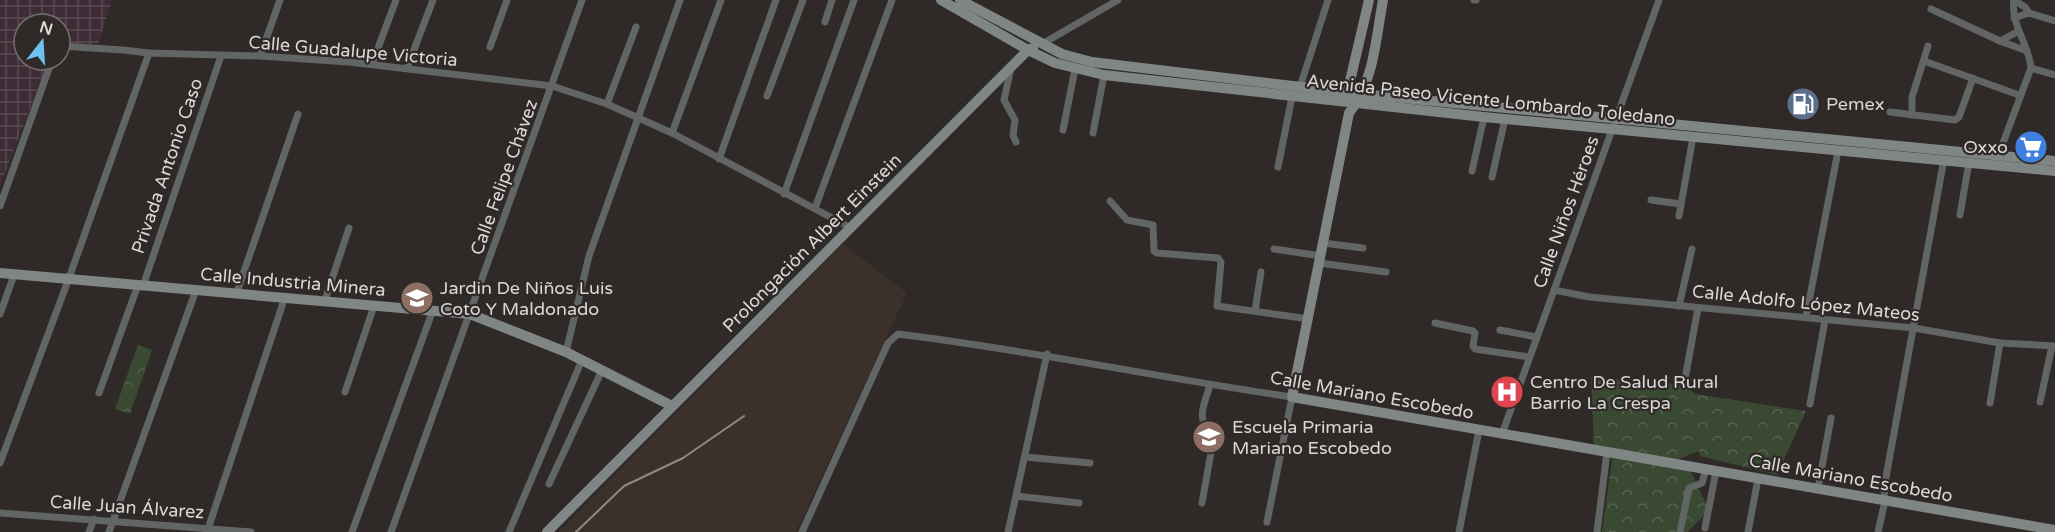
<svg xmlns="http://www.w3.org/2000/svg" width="2055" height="532" font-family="'Varela Round',sans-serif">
<defs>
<pattern id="industrial-grid" width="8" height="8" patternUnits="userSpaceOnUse" patternTransform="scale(1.5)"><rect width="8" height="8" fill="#3e2d37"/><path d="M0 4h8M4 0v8" fill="none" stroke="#594b53"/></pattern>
<pattern id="park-crowns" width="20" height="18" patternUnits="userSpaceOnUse" patternTransform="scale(1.5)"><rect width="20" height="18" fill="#3a4a32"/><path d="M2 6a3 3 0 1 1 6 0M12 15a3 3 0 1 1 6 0" fill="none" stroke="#56634f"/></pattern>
</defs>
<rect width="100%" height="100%" fill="#2f2a28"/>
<polygon fill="#3b302a" points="843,244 907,293 796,532 559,532"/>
<polygon fill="url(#industrial-grid)" points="0,0 112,0 98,44 60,45 60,24 24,24 24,60 49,60 0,186"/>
<g fill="url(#park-crowns)">
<polygon points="138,345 152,350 130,414 115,409"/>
<polygon points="1591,377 1685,385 1695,394 1806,411 1777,475 1700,456 1699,451 1670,462 1594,446"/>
<polygon points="1608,454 1688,466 1709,510 1688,532 1602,532 1612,460"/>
</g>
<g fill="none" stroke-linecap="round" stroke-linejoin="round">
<g stroke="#626565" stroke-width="7">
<polyline points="1474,0 1476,0"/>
<polyline points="2014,0 2025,7 2029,13"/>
<polyline points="1931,9 2000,41 2027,51"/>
<polyline points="2014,18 2029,13 2055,21"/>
<polyline points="825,22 832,0"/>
<polyline points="2000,41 2019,31"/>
<polyline points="1042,44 1118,0"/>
<polyline points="60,46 123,50 149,53 260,56 349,62 552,86 607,104 672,133 851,228"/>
<polyline points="490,47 507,0"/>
<polyline points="260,56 280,0"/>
<polyline points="1924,61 2019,95"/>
<polyline points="372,64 396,0"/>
<polyline points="407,68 433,0"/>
<polyline points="1011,68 1004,100 1015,120 1013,135 1016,142"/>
<polyline points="2031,68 2055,75"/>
<polyline points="1300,87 1328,0"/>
<polyline points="767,96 803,0"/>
<polyline points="607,104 636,27"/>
<polyline points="1890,112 1955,120 1959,117 1973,78"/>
<polyline points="1912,115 1912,97 1928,46"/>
<polyline points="1063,130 1075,69"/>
<polyline points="672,133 721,0"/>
<polyline points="1093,133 1104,75"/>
<polyline points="719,159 776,0"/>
<path d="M1997 159 2031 68C2029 44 2010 24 2014 0"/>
<polyline points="1278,167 1292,97"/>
<polyline points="1472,171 1484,117"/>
<polyline points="1492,177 1505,119"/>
<polyline points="784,194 854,0"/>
<polyline points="1651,200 1681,204"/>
<polyline points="1110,201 1127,220 1153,225 1154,251 1157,253 1218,258 1221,262 1217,306 1309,319"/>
<polyline points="0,206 52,60"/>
<polyline points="815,208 892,0"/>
<polyline points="1960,215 1969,162"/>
<polyline points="1679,216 1693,137"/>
<polyline points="1323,243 1363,248"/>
<polyline points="1274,249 1321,256"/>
<polyline points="1319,263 1386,272"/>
<polyline points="143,286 221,56"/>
<polyline points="1554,290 1589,297 1914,328 2000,343 2055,346"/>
<polyline points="237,292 298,114"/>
<polyline points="325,300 349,228"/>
<polyline points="1679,306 1692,249"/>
<polyline points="1255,311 1261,272"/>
<polyline points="0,314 14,275"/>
<polyline points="1806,317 1838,151"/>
<polyline points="1435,323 1473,331 1475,333 1473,346 1475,349 1529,357"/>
<polyline points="1500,330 1536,337"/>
<polyline points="566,352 589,256 680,0"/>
<polyline points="1685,379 1698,308"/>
<polyline points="345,392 374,306"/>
<polyline points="99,393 138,285"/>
<polyline points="2040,402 2052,346"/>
<polyline points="1990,403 2000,343"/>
<polyline points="1810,404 1825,320"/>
<polyline points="1502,434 1659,0"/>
<polyline points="1025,457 1090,463"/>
<polyline points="0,463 69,278 149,53"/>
<polyline points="549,484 602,370"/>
<polyline points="1818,488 1831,418"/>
<polyline points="1016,496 1079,503"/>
<path d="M1202 503 1213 441 1211 433C1195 419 1205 403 1210 385"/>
<polyline points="0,513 251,532"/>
<polyline points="1705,528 1716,471"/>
<polyline points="208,529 285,297"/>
<polyline points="89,532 94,519"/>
<polyline points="109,532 196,290"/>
<polyline points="352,532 433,310"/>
<polyline points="391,532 582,0"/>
<polyline points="509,532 582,360"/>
<path d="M802 532 888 343 898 334C1030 350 1160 378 1292 397L1267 522"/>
<polyline points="1008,532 1047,354"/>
<polyline points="1459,532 1479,430"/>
<polyline points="1597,532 1607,452"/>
<polyline points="1680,532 1689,488 1702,483 1706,469"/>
<polyline points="1748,532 1758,479"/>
<polyline points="1878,532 1885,501 1884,488 1944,159"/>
</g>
<g stroke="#808586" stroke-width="10">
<polyline points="941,0 1028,50 1055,63 1104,75 1484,117 2055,171"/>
<polyline points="960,0 1062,54 1092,62 1361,94 2055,161"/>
<path d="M1383 0C1376 37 1374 83 1349 113L1292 397 2055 530"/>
<polyline points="1346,98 1369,0"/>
<polyline points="0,273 470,314 566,352 672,406"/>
<polyline points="547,532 1028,50 1033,48"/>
</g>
<polyline stroke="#8e8a88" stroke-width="2" points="576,532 624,486 683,458 744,416"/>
</g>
<defs>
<symbol id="fuel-disc" viewBox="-11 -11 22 22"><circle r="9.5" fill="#5c6f8a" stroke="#2f2a28"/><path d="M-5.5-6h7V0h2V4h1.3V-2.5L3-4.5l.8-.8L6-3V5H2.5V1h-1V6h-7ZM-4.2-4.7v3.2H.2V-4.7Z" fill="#fff"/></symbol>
<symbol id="supermarket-disc" viewBox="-11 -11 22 22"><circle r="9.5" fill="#3f7fe0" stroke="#2f2a28"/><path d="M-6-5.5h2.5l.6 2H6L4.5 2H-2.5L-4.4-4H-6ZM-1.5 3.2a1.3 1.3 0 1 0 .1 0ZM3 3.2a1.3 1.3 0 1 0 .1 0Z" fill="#fff"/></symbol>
<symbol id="school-disc" viewBox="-11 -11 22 22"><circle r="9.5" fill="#8d6e63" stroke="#2f2a28"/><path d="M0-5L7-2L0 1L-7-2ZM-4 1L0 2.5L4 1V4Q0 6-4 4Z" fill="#fff"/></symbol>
<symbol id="hospital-disc" viewBox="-11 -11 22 22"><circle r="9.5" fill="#e0444e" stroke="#2f2a28"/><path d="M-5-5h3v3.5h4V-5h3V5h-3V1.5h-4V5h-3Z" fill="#fff"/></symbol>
</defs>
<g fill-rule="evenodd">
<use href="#fuel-disc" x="1784" y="85" width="38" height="38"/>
<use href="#supermarket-disc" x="2012" y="128" width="38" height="38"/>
<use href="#school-disc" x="398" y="279" width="38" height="38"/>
<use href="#hospital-disc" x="1488" y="373" width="38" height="38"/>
<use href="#school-disc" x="1190" y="418" width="38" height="38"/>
</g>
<g text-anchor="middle" stroke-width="4.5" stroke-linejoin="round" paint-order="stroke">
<g font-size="18" fill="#dbd7d6" stroke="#2f2a28">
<text transform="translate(353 51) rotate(5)" y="6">Calle Guadalupe Victoria</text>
<text transform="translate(1491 100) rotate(6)" y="6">Avenida Paseo Vicente Lombardo Toledano</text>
<text transform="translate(167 166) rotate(-71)" y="6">Privada Antonio Caso</text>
<text transform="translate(504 177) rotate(-70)" y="6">Calle Felipe Chávez</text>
<text transform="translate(1566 212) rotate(-70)" y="6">Calle Niños Héroes</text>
<text transform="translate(812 243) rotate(-45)" y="6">Prolongación Albert Einstein</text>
<text transform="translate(293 282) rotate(5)" y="6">Calle Industria Minera</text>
<text transform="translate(1806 303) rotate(6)" y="6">Calle Adolfo López Mateos</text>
<text transform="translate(1372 395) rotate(10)" y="6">Calle Mariano Escobedo</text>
<text transform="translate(1851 478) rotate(10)" y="6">Calle Mariano Escobedo</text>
<text transform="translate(127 507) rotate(4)" y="6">Calle Juan Álvarez</text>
</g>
<g font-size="18" fill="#dbd7d6" stroke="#2f2a28" text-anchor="start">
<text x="1826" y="110">Pemex</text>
<text x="2008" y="153" text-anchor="end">Oxxo</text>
<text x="440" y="294">Jardin De Niños Luis<tspan x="440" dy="21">Coto Y Maldonado</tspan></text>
<text x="1530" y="388">Centro De Salud Rural<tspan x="1530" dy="21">Barrio La Crespa</tspan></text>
<text x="1232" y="433">Escuela Primaria<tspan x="1232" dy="21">Mariano Escobedo</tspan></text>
</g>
</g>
<g transform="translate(42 42) rotate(17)"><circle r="28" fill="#2f2a28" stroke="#746f6e" stroke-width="1.5"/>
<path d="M0-4.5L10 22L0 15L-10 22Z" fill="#6cc3f2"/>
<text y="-9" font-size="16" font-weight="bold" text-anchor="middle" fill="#dbd7d6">N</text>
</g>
</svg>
